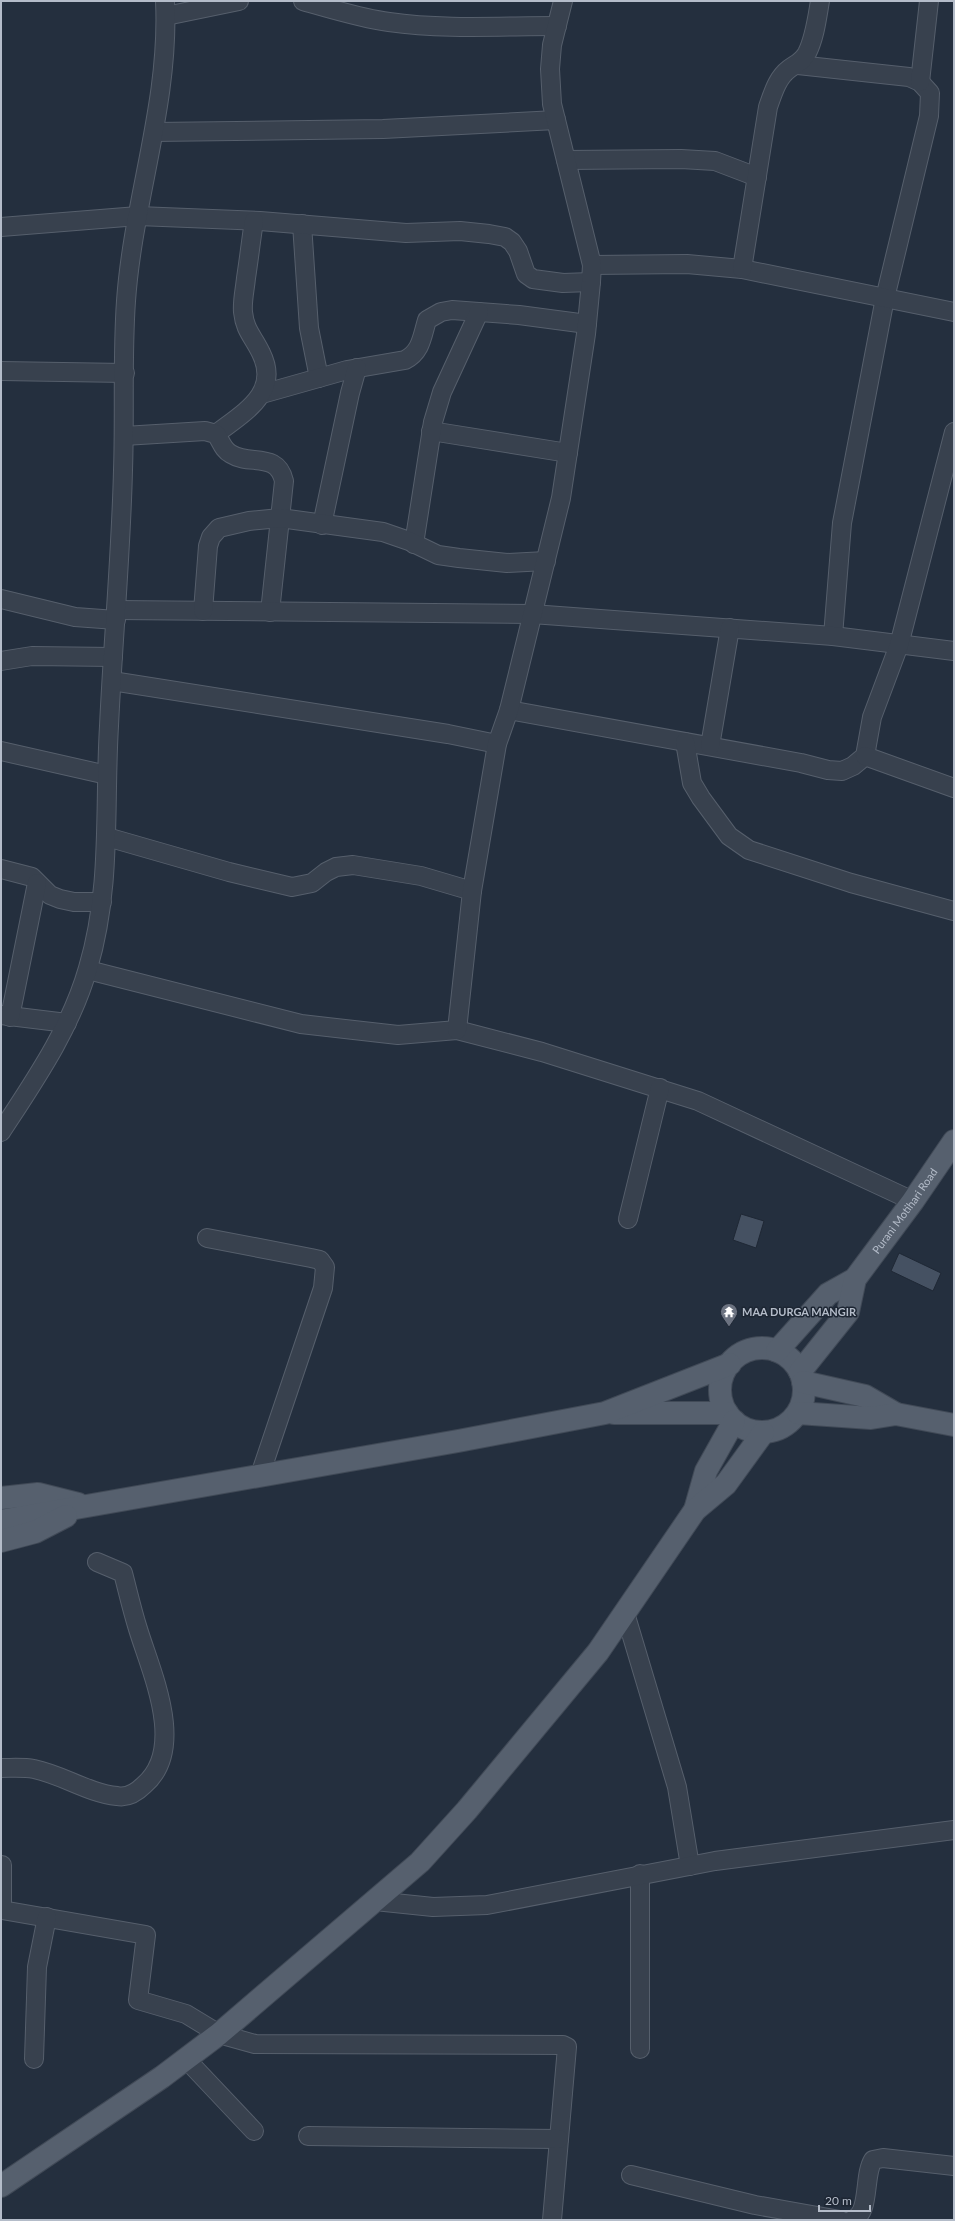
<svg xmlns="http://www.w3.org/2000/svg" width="955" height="2221" font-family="Lato,sans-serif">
<rect width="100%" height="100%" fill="#242f3e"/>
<g fill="#455162" stroke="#1f2835">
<polygon points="741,1214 764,1221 756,1248 733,1240"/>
<polygon points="899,1253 941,1273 933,1291 891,1271"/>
</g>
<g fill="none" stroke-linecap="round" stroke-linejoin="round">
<defs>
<g id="minor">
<path d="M303 1C332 9 360 18 389 22 444 30 502 26 557 26"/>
<polyline points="166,16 239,1"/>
<polyline points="798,65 909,77 920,82 930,93 929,116 885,298 842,523 833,636"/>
<polyline points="920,82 929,1"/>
<polyline points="154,132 383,129 556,120"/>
<polyline points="566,160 681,159 715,161 757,177"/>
<polyline points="302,224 309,328 319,378"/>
<polyline points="1,227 138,216 260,221 406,233 460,231 489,234 505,237 512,242 518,251 526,274 533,279 563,283 591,282"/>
<polyline points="592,265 687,264 742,269 954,312"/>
<path d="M742 269 768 107C773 93 777 78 789 69 797 63 802 62 807 53 815 37 817 18 820 1"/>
<polyline points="1,371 125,373"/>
<path d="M262 394 347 370 405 360C421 352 422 337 427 320L441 312 452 310 519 315 587 324"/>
<polyline points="431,431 568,453"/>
<path d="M216 434C243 413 281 393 261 353 253 336 245 331 243 312 242 301 245 289 246 278 249 259 251 240 254 221"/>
<path d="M124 436 205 431 216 434C221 441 223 450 231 454 250 466 277 451 284 481L270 612"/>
<polyline points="322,525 350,393 357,368"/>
<polyline points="414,544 433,422 442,392 479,312"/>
<polyline points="1,599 75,617 116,620"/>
<polyline points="117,610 532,614 833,636 954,651"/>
<polyline points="203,611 208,546 211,537 219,528 249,521 280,518 383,532 409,541 438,555 459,558 507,563 546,561"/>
<polyline points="1,661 32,656 113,657"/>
<polyline points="112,681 448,734 497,744"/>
<polyline points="509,710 801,763 828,770 842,771 853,766 865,756 872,717 899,645 954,432"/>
<polyline points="685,742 692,783 701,798 729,836 749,850 851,883 954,911"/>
<polyline points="710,746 730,628"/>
<polyline points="1,751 107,775"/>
<polyline points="865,756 954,788"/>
<polyline points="107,837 229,872 292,887 312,883 326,872 336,867 353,865 421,876 472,891"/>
<polyline points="1,869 32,877 50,895 60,899 74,902 102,902"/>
<polyline points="88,970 301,1024 398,1035 457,1030 542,1052 698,1101 913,1201"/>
<polyline points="1,1015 67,1023"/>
<polyline points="10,1017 37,883"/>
<polyline points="457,1030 472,891 497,744 509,710 561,498 586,334 591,282 592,265 552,104 550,69 552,45 563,1"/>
<path d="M1 1132C35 1080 71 1028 88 968 112 887 104 809 109 726 113 640 121 555 123 470 125 413 122 357 126 301 133 200 170 103 165 1"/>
<polyline points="628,1219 660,1088"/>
<polyline points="207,1238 311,1258 320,1260 325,1267 323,1288 260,1475"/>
<polyline points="625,1613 677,1787 690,1866"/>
<path d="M1 1768C12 1768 23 1767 34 1769 63 1775 88 1793 117 1796 127 1798 137 1792 144 1785 187 1748 151 1672 138 1629 132 1610 128 1592 123 1573L97 1562"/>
<polyline points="2,1865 2,1910 146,1935 138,2000 186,2014 219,2034 255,2044 563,2045 567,2047 552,2220"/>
<polyline points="640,1874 640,2049"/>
<polyline points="375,1901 433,1907 487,1905 715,1861 954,1830"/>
<polyline points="34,2059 37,1967 47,1917"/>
<polyline points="186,2059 254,2131"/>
<polyline points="308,2136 559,2139"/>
<polyline points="631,2175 755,2205 840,2220"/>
<path d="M852 2220C871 2214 863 2176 873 2160L883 2158 954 2166"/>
</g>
<g id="major">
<circle cx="762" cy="1390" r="42"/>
<polyline points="777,1351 828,1294 855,1279"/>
<path id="s1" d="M800 1372 848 1312 855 1279 913 1201 954 1141"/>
<polyline points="803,1382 865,1396 896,1414"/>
<polyline points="614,1413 727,1413"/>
<polyline points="798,1413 871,1418 896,1414 954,1425"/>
<polyline points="1,1498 38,1494 78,1504"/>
<polyline points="695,1510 706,1471 734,1421"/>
<polyline points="1,1521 458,1441 605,1413 730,1364"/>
<polyline points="1,1541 35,1532 66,1516"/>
<polyline points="1,2186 162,2077 219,2034 420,1862 467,1810 598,1652 695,1510 726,1484 763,1433"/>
</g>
</defs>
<use href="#minor" stroke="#565f6c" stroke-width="20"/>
<use href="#major" stroke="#414a57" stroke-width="24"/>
<use href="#minor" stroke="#38414e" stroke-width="18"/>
<use href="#major" stroke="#56606e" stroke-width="22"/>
</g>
<defs>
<symbol id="temple-pin" viewBox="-11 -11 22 30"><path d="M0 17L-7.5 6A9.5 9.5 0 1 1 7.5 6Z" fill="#6b7280" stroke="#1d2633"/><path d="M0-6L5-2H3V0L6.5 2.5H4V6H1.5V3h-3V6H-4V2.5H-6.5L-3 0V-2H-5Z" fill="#fff"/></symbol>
</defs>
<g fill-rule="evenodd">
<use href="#temple-pin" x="719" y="1302" width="20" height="27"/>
</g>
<g text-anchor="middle" stroke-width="3" stroke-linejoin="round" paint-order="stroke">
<g font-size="11" fill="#b4bcc9" stroke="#1d2633">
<text dy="4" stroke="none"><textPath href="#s1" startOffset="195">Purani Motihari Road</textPath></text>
</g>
<g font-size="11" font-weight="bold" fill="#b4bcc9" stroke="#1d2633" text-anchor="start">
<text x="742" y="1316">MAA DURGA MANGIR</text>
</g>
</g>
<rect width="955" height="2221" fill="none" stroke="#b4bcc9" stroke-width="4"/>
<path d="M819 2205v6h51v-6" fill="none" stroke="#b4bcc9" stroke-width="2"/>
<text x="825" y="2205" font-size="12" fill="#b4bcc9" stroke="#1d2633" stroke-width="3" paint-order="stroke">20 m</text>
</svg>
